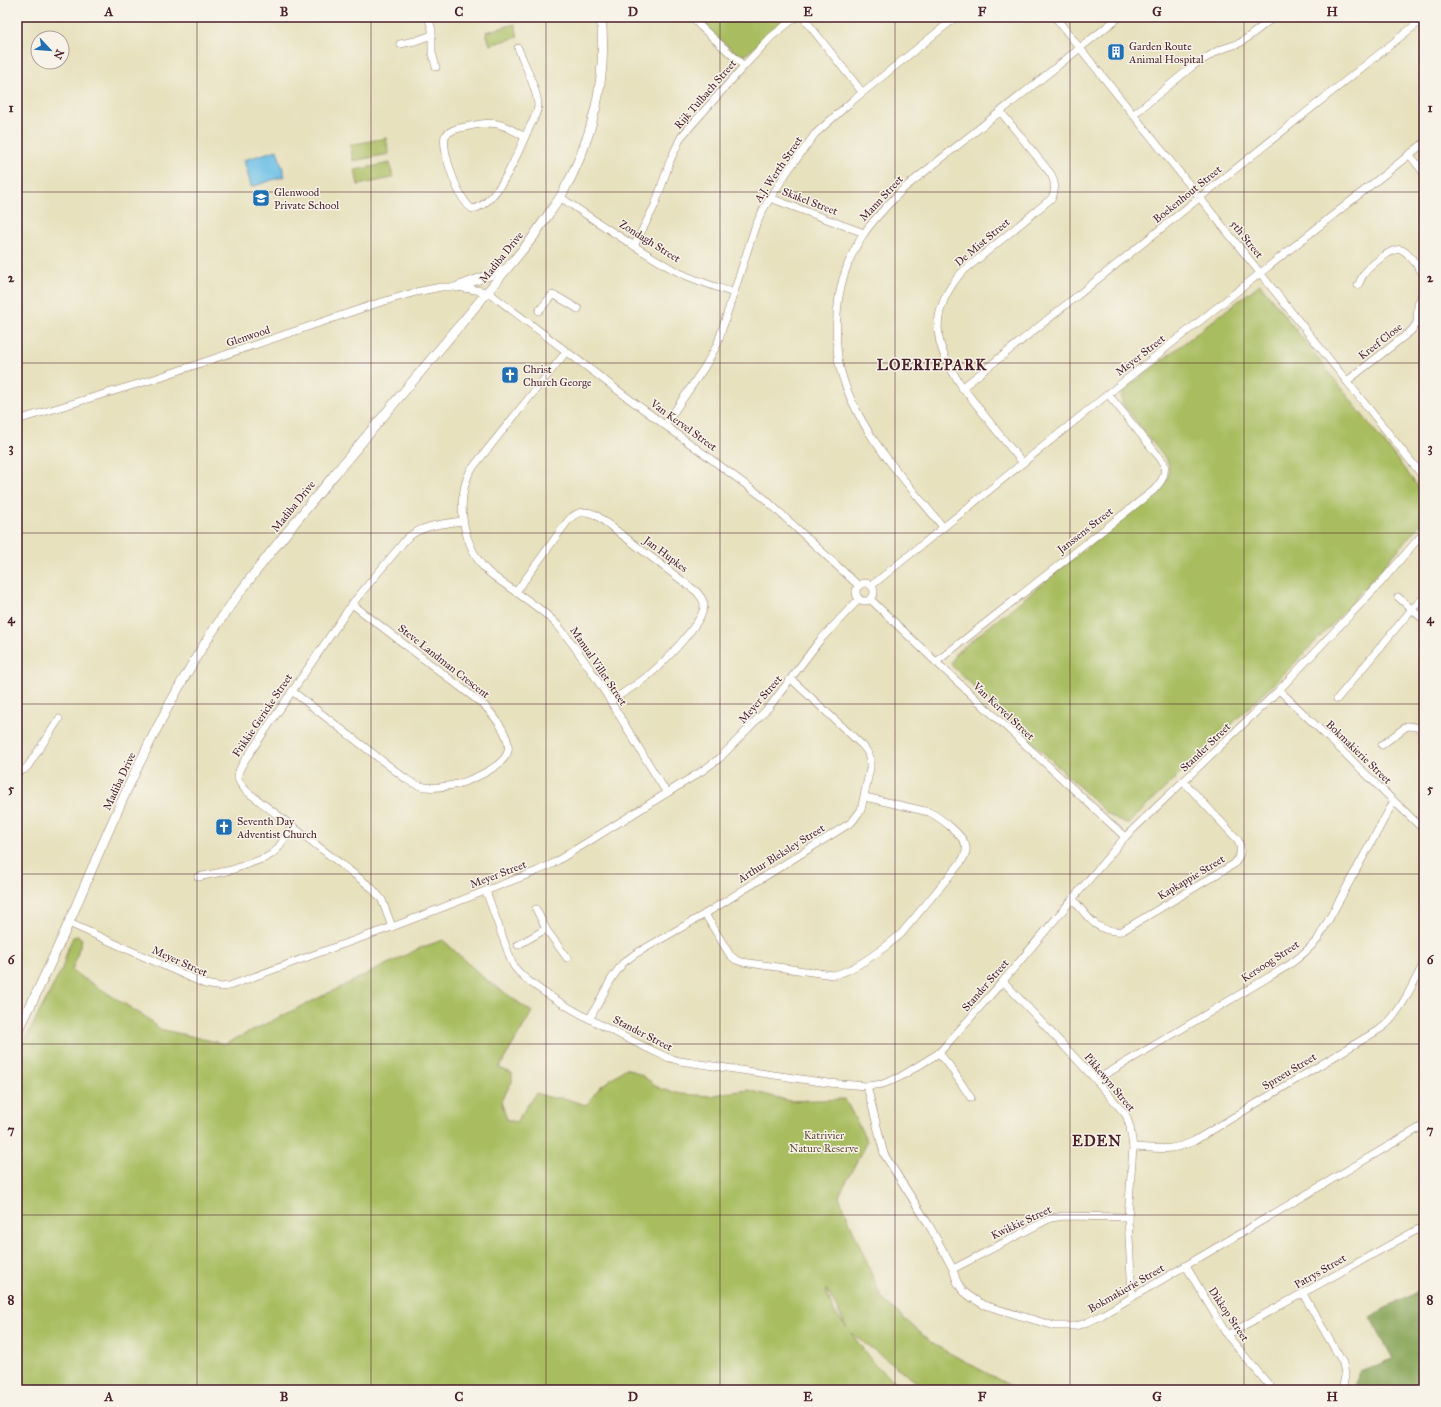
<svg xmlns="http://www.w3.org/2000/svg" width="1441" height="1407" font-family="'IM FELL Great Primer',serif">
<rect width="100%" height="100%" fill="#f7f3e8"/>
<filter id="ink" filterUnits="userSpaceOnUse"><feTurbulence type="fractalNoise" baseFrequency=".025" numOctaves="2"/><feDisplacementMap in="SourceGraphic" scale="8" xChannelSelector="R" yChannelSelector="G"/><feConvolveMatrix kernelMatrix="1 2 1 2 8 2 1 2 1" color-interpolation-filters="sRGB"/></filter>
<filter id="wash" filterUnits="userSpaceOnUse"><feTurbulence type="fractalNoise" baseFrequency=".012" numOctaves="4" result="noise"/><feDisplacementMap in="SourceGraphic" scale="16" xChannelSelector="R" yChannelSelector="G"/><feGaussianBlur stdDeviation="0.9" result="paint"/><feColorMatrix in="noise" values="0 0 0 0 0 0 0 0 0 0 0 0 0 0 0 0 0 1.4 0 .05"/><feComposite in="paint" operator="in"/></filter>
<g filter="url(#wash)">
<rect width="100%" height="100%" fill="#e7e1be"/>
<g fill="#a9bd61" stroke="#7a6e46" fill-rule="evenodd">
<path d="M698 17H789L748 53C745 55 742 56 739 54 730 50 710 30 702 22Z"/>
<polygon points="515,24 518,37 490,45 486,32"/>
<polygon points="386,138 389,154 353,161 350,145"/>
<polygon points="390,163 393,178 358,185 355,170"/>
<path d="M1260 284 1424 494V520L1342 614 1292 666 1129 823C1120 824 1114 818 1107 813L953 667 951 664 955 654 1163 486C1169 478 1170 471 1168 462L1124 406C1120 399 1120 395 1125 389Z"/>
<path d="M78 936 82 939 72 971 147 1018 160 1029 225 1044 420 948 443 940 484 978 532 1012 499 1068 512 1073V1082L501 1101 507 1120 516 1122 536 1093 552 1098H563L586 1105 600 1087 626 1068 641 1075 661 1089 682 1094 711 1096 724 1093 749 1090 790 1101 845 1099 867 1141 839 1196 882 1299 933 1344 1018 1390H927L851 1333 874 1364 905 1390H17V1055L62 969 68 948 73 937ZM826 1290H827L847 1328 833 1310Z"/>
</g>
<polygon fill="#86a457" stroke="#686241" points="1424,1288 1424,1390 1352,1390 1360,1372 1393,1359 1370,1317"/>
<polygon fill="#6abfe6" stroke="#5a6f88" points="277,150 285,176 251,187 244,160"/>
</g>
<g filter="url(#ink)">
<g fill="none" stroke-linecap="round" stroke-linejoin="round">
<defs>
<g id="minor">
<polyline points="428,17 432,29 432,35"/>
<polyline points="693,17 700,26 744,66"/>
<polyline points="803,17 862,92"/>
<polyline points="1055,17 1422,475 1424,479"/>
<polyline points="400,44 415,41 432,35 432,53 436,67"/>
<path d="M518 48C524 63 538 91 538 106 537 116 529 127 525 137 516 157 497 204 473 209 459 203 441 150 445 136 450 130 458 128 465 127 495 120 499 122 525 137"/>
<path d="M1000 111 1051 174C1055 183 1056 189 1052 198L961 273C918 324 942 363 979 408 993 427 1008 445 1023 463"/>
<polyline points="1133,115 1194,65 1219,50 1240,43 1247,38 1274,17"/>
<polyline points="1409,154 1424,173"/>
<path d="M560 197C597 222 635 248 674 270 693 280 714 286 734 293"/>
<polyline points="770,198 864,233"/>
<polyline points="634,246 655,205 670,161 681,137 744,66 771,37 796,17"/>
<path d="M1358 285C1360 282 1361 278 1364 274 1369 267 1392 246 1402 250 1408 252 1421 270 1424 276"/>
<polyline points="539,311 552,295 558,297 578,309"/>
<path d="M566 352 470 471C457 499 461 532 477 558 483 569 493 576 503 583 520 595 547 612 560 628 601 679 631 738 667 793"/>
<polyline points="1347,381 1411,331 1417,323 1418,304 1424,290"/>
<polyline points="962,388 1424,18"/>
<polyline points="17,420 151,380 375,304 416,292 441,287 457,287 488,292 628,398 764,498 859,586"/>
<polyline points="665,425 704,368 717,345 755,227 764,208 787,172 815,134 852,101 956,17"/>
<path d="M943 527C904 479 856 430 840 368 836 351 836 332 837 314 839 285 847 259 863 235 874 218 889 204 903 189L1119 17"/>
<circle cx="865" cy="592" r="9"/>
<polyline points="871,586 1108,394 1424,143"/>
<path d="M516 592 567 522C575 512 584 509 596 515L697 592C700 596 704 600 704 605 704 622 662 664 649 675 637 685 623 693 610 701"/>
<polyline points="1398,597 1424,620"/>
<polyline points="870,599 936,662 1125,837"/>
<path d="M936 662 1154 490C1162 481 1166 475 1164 463L1108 394"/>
<polyline points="1279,690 1424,830"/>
<path d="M292 691 406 779C412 783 418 786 425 787 434 788 444 787 453 785 468 782 504 767 508 751 511 736 494 716 485 706L352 604"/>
<polyline points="1337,699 1412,609 1424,597"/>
<polyline points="1382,745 1407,726 1424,728"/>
<polyline points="17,772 24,770 28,766 59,719"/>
<polyline points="198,877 231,870 265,858 272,854 278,848 293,826"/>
<path d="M486 891 512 963C526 991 634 1042 666 1057L680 1061 828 1083 867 1086 883 1084 900 1077 939 1053 1003 981 1125 837 1279 690 1383 580 1419 538 1424 534"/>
<path d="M1073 899C1088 917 1096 933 1122 931L1234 864C1241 856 1242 850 1238 840L1184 782"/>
<polyline points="536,909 546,929 567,958"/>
<path d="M705 914 730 955 736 960 742 962 833 975C853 972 886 947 901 934L961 862C964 857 967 853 966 847 964 835 939 817 929 812L865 797"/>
<polyline points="69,923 205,984 221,987 229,986 321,952 392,927 537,871 552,864 667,793 702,771 720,758 770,706 820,640 859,599"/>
<path d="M392 927 382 900 372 888 249 793C235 781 235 775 245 760L352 604 407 538C422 525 443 524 462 521"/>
<polyline points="518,945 546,929"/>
<polyline points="1003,981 1096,1080 1126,1115 1130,1127 1133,1147 1128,1217 1132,1297"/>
<polyline points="590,1018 612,978 623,963 635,954 705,914 852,822 861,810 870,768 870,760 867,751 862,745 791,679"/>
<polyline points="939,1053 949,1065 971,1098"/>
<path d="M1096 1080 1289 965C1300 957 1309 949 1318 939L1394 801"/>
<polyline points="867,1086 884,1154 929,1225 953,1269 957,1282 963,1291 972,1298 984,1305 1055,1326 1076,1326 1088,1322 1102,1315 1424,1125"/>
<path d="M1133 1147C1157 1148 1171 1152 1194 1141L1380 1029C1399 1017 1413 983 1424 963"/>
<polyline points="1186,1266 1227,1335 1273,1390"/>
<polyline points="953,1269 1051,1218 1064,1216 1128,1217"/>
<polyline points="1303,1294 1343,1363 1345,1376 1342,1390"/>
<polyline points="1227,1335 1424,1226"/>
</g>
<g id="tertiary">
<polyline points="457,287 506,269"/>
<path d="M17 1034C35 996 53 959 70 920 108 831 146 740 197 656 235 593 283 537 330 480 397 399 466 319 533 237 542 223 552 210 561 196 592 142 608 79 601 17"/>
</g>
</defs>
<use href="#minor" stroke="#988074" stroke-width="8"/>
<use href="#tertiary" stroke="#988074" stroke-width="10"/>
<use href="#minor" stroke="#fff" stroke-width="7"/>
<use href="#tertiary" stroke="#fff" stroke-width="9"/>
</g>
</g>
<path fill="none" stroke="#4a1f2b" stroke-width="1" stroke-opacity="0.55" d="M197 17V1390M371 17V1390M546 17V1390M720 17V1390M895 17V1390M1070 17V1390M1244 17V1390M17 192H1424M17 363H1424M17 533H1424M17 704H1424M17 874H1424M17 1044H1424M17 1215H1424"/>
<defs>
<symbol id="building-square" viewBox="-11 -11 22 22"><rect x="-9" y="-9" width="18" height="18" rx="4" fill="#1f6fb2" stroke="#f7f3e8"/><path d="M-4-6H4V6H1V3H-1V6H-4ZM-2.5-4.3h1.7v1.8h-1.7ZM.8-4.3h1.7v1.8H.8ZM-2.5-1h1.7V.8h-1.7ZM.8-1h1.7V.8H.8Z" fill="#fff"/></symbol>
<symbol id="school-square" viewBox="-11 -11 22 22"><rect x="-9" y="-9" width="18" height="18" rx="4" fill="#1f6fb2" stroke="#f7f3e8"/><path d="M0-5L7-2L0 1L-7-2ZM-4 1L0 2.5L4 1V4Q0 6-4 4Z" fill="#fff"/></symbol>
<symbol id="church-square" viewBox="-11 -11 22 22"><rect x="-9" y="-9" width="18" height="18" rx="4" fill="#1f6fb2" stroke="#f7f3e8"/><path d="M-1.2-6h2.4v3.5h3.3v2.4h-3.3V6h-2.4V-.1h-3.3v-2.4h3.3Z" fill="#fff"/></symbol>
</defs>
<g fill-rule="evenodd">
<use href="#building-square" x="1106" y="42" width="20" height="20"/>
<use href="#school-square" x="251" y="188" width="20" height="20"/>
<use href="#church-square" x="500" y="365" width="20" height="20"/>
<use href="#church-square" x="214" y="817" width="20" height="20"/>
</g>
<g text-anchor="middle" stroke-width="3" stroke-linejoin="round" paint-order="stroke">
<g font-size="11" fill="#4a1f2b" stroke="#f7f3e8" text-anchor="start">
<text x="1129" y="50">Garden Route<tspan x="1129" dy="13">Animal Hospital</tspan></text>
<text x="274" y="196">Glenwood<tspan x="274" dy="13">Private School</tspan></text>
<text x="523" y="373">Christ<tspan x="523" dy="13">Church George</tspan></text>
<text x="237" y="825">Seventh Day<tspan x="237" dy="13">Adventist Church</tspan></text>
</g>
<g font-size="11" fill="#4a1f2b" stroke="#f7f3e8">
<text transform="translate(705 94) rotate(-49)" y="4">Rijk Tulbach Street</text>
<text transform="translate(778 169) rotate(-56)" y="4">A.J. Werth Street</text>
<text transform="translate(1187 194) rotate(-39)" y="4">Boekenhout Street</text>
<text transform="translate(881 198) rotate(-47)" y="4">Mann Street</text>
<text transform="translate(810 201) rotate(21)" y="4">Skakel Street</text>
<text transform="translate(1247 239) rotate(51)" y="4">5th Street</text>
<text transform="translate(650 241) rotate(32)" y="4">Zondagh Street</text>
<text transform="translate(982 242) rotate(-40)" y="4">De Mist Street</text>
<text transform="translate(501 257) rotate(-51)" y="4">Madiba Drive</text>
<text transform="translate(248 336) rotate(-18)" y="4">Glenwood</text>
<text transform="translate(1380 341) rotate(-38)" y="4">Kreef Close</text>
<text transform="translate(1140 355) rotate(-38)" y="4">Meyer Street</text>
<text transform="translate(684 425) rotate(36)" y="4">Van Kervel Street</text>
<text transform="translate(293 506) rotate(-51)" y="4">Madiba Drive</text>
<text transform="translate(1085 530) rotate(-38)" y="4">Janssens Street</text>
<text transform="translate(666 554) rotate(37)" y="4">Jan Hupkes</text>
<text transform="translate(444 661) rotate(38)" y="4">Steve Landman Crescent</text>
<text transform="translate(599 666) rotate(56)" y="4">Manual Villet Street</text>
<text transform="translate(760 699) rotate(-49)" y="4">Meyer Street</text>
<text transform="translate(1004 711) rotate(43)" y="4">Van Kervel Street</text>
<text transform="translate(262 715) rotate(-56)" y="4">Frikkie Gericke Street</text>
<text transform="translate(1205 747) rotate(-44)" y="4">Stander Street</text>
<text transform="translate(1359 752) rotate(44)" y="4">Bokmakierie Street</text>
<text transform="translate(119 781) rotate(-65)" y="4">Madiba Drive</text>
<text transform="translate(781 853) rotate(-32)" y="4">Arthur Bleksley Street</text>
<text transform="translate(498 874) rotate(-21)" y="4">Meyer Street</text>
<text transform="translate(1191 877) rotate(-31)" y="4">Kapkappie Street</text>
<text transform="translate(180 961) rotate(24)" y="4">Meyer Street</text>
<text transform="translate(1270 961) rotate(-33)" y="4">Kersoog Street</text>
<text transform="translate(985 985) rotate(-49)" y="4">Stander Street</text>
<text transform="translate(643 1033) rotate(27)" y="4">Stander Street</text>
<text transform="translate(1289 1071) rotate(-31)" y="4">Spreeu Street</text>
<text transform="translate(1110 1082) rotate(50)" y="4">Pikkewyn Street</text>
<text transform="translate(1021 1222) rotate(-25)" y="4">Kwikkie Street</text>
<text transform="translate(1320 1271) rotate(-30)" y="4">Patrys Street</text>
<text transform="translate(1126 1288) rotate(-30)" y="4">Bokmakierie Street</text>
<text transform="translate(1229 1314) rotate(56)" y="4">Dikkop Street</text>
</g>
<g font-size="11" fill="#664e3b" stroke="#f7f3e8">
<text x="824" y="1139">Katrivier<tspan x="824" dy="13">Nature Reserve</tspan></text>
</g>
<g font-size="15" font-weight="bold" letter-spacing="1" fill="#4a1f2b" stroke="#f7f3e8">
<text x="932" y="370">LOERIEPARK</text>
<text x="1097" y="1146">EDEN</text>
</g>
</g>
<rect width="1441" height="1407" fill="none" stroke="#f7f3e8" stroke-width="44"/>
<g transform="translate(50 50) rotate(116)"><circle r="19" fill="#f7f3e8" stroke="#b29e9c"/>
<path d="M0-3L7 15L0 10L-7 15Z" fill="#1f6fb2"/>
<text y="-6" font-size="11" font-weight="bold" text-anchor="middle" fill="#4a1f2b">N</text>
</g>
<rect x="22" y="22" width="1397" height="1363" fill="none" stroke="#4a1f2b" stroke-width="1.5"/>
<g font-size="13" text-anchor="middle" font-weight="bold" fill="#4a1f2b">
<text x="109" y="16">A</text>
<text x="284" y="16">B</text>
<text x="459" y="16">C</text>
<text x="633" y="16">D</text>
<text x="808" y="16">E</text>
<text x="982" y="16">F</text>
<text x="1157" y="16">G</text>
<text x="1332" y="16">H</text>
<text x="11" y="112">1</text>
<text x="1430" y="112">1</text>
<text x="11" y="282">2</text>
<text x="1430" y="282">2</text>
<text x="11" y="452">3</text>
<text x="1430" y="452">3</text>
<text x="11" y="623">4</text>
<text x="1430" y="623">4</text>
<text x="11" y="793">5</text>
<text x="1430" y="793">5</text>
<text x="11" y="964">6</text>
<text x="1430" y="964">6</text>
<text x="11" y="1134">7</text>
<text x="1430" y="1134">7</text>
<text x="11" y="1304">8</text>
<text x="1430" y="1304">8</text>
<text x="109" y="1401">A</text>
<text x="284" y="1401">B</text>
<text x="459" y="1401">C</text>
<text x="633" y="1401">D</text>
<text x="808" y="1401">E</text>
<text x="982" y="1401">F</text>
<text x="1157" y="1401">G</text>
<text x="1332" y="1401">H</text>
</g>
</svg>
